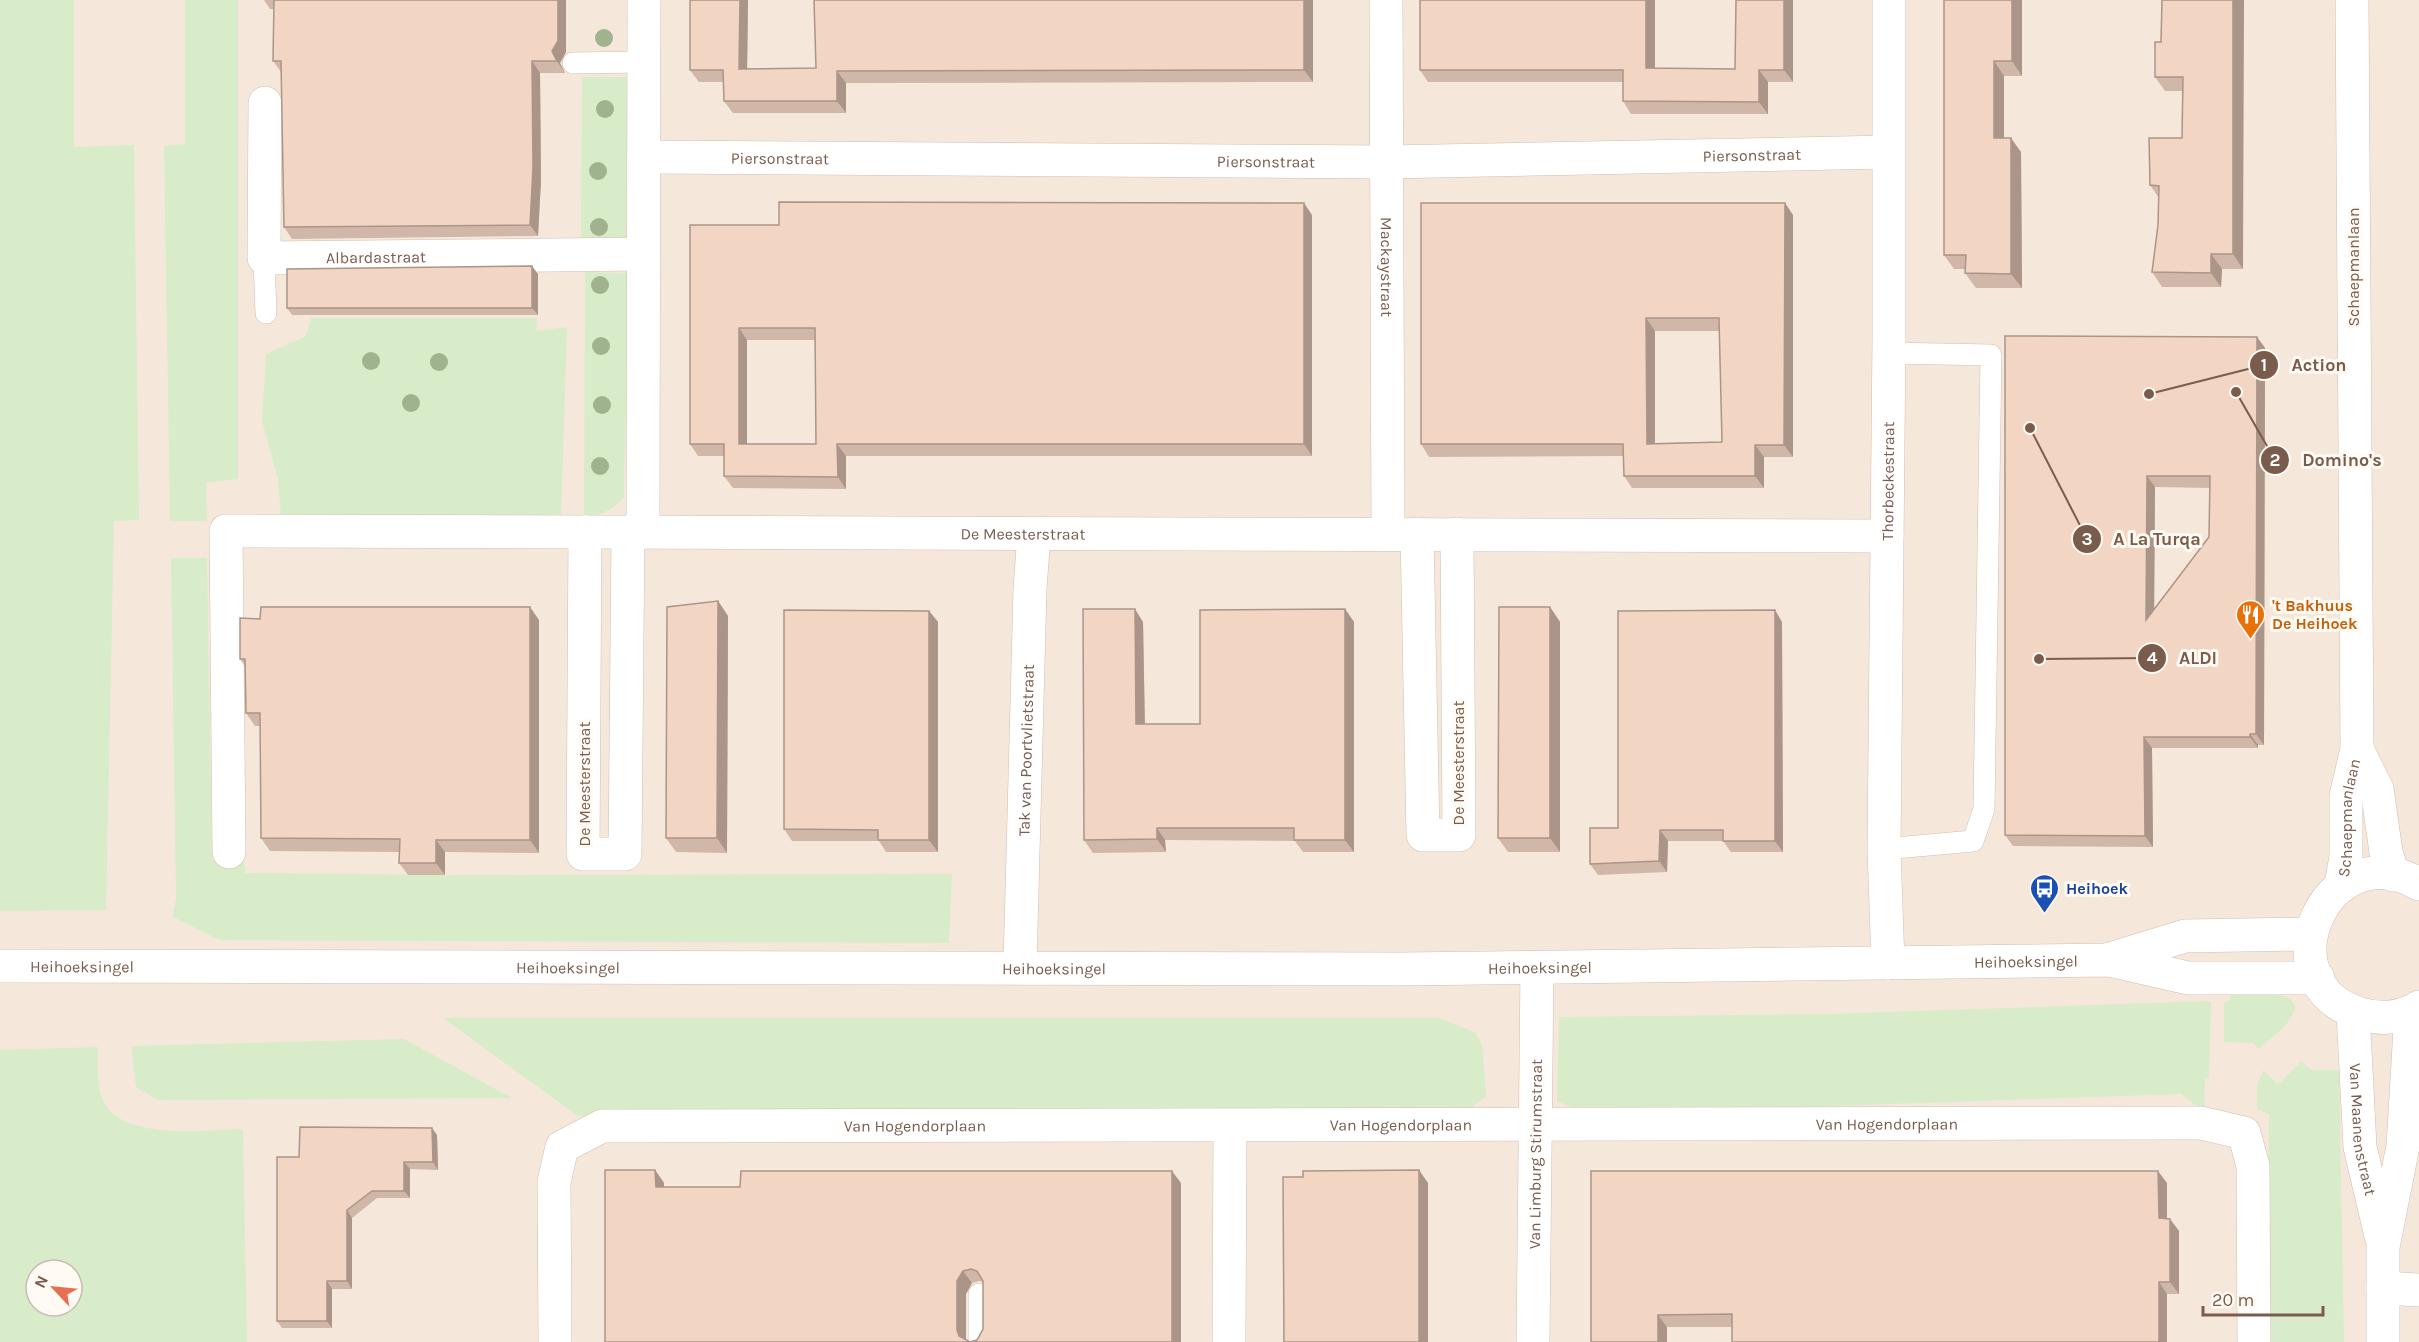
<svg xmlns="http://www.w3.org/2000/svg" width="2419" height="1342" font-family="Karla,sans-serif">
<rect width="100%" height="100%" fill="#fdf6ec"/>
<path fill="#f5e8da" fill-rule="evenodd" d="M0 0H2419V1342H0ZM36 1270H72V1306H36Z"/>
<g fill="#d8ecc9" fill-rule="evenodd">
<polygon points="0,0 74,0 74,147 134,145 139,520 114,521 106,910 0,911"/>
<polygon points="185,0 238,0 238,479 206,483 207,521 170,521 164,146 185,144"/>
<polygon points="582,77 628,77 626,241 581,239"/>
<path d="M585 272 629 273 624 496C613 511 601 515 584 517Z"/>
<polygon points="311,318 537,318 536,331 567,327 561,516 281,517 278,479 262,421 266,354 306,336"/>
<polygon points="171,558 207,558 212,860 244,859 245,873 445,875 952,874 949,943 220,940 173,917 176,898"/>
<path d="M2230 993C2242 993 2309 987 2292 1016 2285 1028 2270 1039 2259 1049L2253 1043 2224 1042V1002L2230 1001Z"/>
<polygon points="2211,1001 2209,1078 2205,1079 2204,1112 2181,1094 1603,1114 1578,1110 1557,1101 1559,1017 1831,1014"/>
<polygon points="443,1018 1440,1018 1474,1032 1482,1044 1486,1096 1465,1113 578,1116"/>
<polygon points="404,1039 512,1098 157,1100 136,1087 131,1046"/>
<path d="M98 1047C98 1063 96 1082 102 1098 119 1142 205 1130 243 1129L247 1342H0V1050ZM36 1270H72V1306H36Z"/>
<polygon points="2301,1062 2312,1070 2339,1070 2344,1342 2268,1342 2269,1114 2257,1109 2257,1086 2263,1070 2278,1084"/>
</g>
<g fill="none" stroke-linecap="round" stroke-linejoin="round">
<defs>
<g id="service">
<polyline points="573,63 643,62"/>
<polyline points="264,258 266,313"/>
<polyline points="1884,849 1973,841 1984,809 1991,355 1889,353"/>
<polyline points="979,1294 979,1342"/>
</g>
<g id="minor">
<path id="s1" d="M1386 0 1388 534"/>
<path id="s2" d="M265 103 264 258 643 254"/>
<path id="s3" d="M644 157 1387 162 1888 152"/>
<polyline points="585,532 583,854 625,854 628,532"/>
<polyline points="643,532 644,0"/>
<polyline points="1417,534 1423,835 1459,835 1457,534"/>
<path id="s4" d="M229 852 226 531 1887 536"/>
<path id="s5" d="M1888 963 1884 849 1889 339V0"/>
<path id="s6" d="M1020 966 1030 589 1034 534"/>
<path id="s7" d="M2353 1012 2360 1147 2381 1236"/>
<polyline points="2383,1288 2419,1290"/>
<path id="s8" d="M555 1342 554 1182 562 1147 602 1126 2184 1123H2201L2244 1133 2253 1166 2254 1342"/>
<polyline points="1229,1342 1230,1127"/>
<path id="s9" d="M1533 1342 1537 968"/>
<polyline points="2383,1342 2383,1247 2403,1146 2411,1012"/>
</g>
<g id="tertiary">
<polyline points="2357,749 2377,789 2386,852 2393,875"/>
<path d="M2419 884C2325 830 2260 985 2361 1014 2381 1020 2401 1018 2419 1007"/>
<path id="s10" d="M2341 886 2346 856V796L2357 749 2352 0"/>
<polyline points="2110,959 2185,936 2310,934"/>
<path id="s11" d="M0 966 1402 969 2109 960 2188 978H2318"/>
</g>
</defs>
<use href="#service" stroke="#d1beb0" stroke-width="22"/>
<use href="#minor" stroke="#d1beb0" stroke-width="34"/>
<use href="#tertiary" stroke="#d1beb0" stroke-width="34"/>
<use href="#service" stroke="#fff" stroke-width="21"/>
<use href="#minor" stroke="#fff" stroke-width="33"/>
<use href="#tertiary" stroke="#fff" stroke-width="33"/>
</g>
<g fill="#a0b28e">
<circle cx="604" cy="38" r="9"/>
<circle cx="605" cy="109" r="9"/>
<circle cx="598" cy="171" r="9"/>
<circle cx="599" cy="227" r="9"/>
<circle cx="600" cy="285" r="9"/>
<circle cx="601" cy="346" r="9"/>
<circle cx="371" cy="361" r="9"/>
<circle cx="439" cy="362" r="9"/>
<circle cx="411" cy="403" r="9"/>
<circle cx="602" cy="405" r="9"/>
<circle cx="600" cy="466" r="9"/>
</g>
<g fill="#d1b7a8" fill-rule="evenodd">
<polygon points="264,0 566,0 566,52 560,63 565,73 540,73 541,180 538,236 292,239 284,227 281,72 273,61 274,9 270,9"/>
<polygon points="690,0 748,0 747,69 816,68 814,0 1313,0 1313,82 846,83 846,113 733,113 724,101 724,82 699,82 690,70"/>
<polygon points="1420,0 1655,0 1655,69 1735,69 1736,0 1793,82 1768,82 1768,114 1631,114 1623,101 1623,82 1428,82 1420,70"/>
<polygon points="1944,0 2022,0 2022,76 2004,76 2004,138 2021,152 2022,288 1976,288 1965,273 1966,269 1954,269 1944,255"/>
<polygon points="2162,0 2243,269 2222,269 2221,287 2162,287 2152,272 2158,225 2159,198 2150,185 2182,138 2183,91 2165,91 2155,77 2161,42"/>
<path d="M1312 215V456H846V489L733 488 724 476V456H698L690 444 779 225ZM747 340H815L816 444H747Z"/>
<path d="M1793 215V457H1764V488H1632L1624 476 1623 456 1429 457 1421 444ZM1655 331H1719L1722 442 1655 443Z"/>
<polygon points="538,274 538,315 292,315 287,308"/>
<path d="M2005 336 2257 337 2265 348 2264 745H2258V748H2152L2153 847 2013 846 2005 835ZM2155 487 2210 488 2209 537 2154 609Z"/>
<polygon points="718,601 728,616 727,853 676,852 666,838"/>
<polygon points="1550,607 1560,622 1560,852 1508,852 1498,838"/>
<polygon points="1345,609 1354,622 1354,852 1303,852 1295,841 1165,840 1166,852 1093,853 1084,840 1143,622 1145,724 1200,724"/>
<polygon points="929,611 938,622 938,852 886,852 879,841 792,841 784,829"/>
<polygon points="539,620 539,853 445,852 445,875 408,875 399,863 399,852 270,851 261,838 260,726 255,726 246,713 245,666 240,659"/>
<polygon points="1782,622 1783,852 1731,852 1723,841 1668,841 1667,872 1598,875 1590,864"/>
<polygon points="437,1135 438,1170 410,1169 410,1198 377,1198 352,1218 352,1289 332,1289 332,1328 282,1328 277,1321 299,1157"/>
<polygon points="655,1170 664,1183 664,1187 740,1187 1181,1183 977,1340 983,1329 983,1282 980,1281 972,1283 966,1294 966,1340 605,1342"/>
<polygon points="1591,1171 2167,1183 2167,1218 2179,1231 2179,1294 2167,1294 1732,1327 1667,1327 1667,1342 1591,1342"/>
</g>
<g fill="#aa9588">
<polygon points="558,0 566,0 566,52 560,63 565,73 557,61 552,51"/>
<polygon points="740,0 748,0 747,81 739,69"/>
<polygon points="1304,0 1313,0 1313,82 1304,70"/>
<polygon points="1646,0 1655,0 1655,81 1646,68"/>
<polygon points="1784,0 1793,0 1793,82 1784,70"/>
<polygon points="2012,0 2022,0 2022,76 2012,61"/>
<polygon points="2233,0 2244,0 2243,269 2233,254"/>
<polygon points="532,61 540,73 541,180 538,236 530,225"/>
<polygon points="1994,61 2004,76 2004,152 1994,138"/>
<polygon points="1759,70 1768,82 1768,114 1759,102"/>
<polygon points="837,71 846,83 846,113 837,101"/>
<polygon points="2011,138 2021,152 2022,288 2011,274"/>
<polygon points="1304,203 1312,215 1312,456 1304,444"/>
<polygon points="1785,203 1793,215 1793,457 1784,445"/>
<polygon points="2211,254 2222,269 2221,287 2211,273"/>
<polygon points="532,266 538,274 538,315 532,308"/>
<polygon points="1646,318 1655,331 1655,456 1647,444"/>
<polygon points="739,328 747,340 747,456 739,444"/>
<polygon points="2257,337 2265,348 2264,745 2256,734"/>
<polygon points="837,444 846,456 846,489 838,477"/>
<polygon points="1755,445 1764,457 1764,488 1755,476"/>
<polygon points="2147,476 2155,487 2154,631 2146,620"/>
<polygon points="718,601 728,616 727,853 717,838"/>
<polygon points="530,607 539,620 539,853 530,840"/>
<polygon points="1550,607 1560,622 1560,852 1550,838"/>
<polygon points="1135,609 1143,622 1145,737 1136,724"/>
<polygon points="1345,609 1354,622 1354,852 1345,840"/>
<polygon points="1775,610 1782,622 1783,852 1775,841"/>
<polygon points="929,611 938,622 938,852 929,840"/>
<polygon points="2250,734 2258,745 2258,748 2250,737"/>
<polygon points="2144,737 2152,748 2153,847 2145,836"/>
<polygon points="1157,828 1165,840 1166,852 1157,839"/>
<polygon points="1660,830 1668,841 1667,872 1659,861"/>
<polygon points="436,840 445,852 445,875 436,863"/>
<polygon points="432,1128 437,1135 438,1170 433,1162"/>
<polygon points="404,1162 410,1169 410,1198 404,1191"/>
<polygon points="655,1170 664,1183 664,1199 656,1187"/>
<polygon points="1419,1170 1428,1183 1428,1342 1419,1342"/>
<polygon points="1172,1171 1181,1183 1181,1342 1172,1342"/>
<polygon points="2158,1171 2167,1183 2167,1230 2159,1218"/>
<polygon points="347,1210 352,1218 352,1289 347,1281"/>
<polygon points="2170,1219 2179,1231 2179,1294 2170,1282"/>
<polygon points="963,1271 972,1283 966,1294 966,1342 959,1336 957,1330 957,1281"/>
<polygon points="327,1281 332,1289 332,1328 327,1321"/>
<polygon points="2159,1282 2167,1294 2167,1342 2159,1342"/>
<polygon points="1658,1315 1667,1327 1667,1342 1658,1342"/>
</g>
<g fill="#f3d5c3" stroke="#aa9588" stroke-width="1.5" fill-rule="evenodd">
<polygon points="274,0 558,0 558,41 552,51 557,61 532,61 533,168 530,225 284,227 281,61 273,61"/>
<polygon points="690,0 740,0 739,69 816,68 814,0 1304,0 1304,70 837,71 837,101 724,101 723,70 690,70"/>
<polygon points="1420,0 1646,0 1646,68 1735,69 1736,0 1784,0 1784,70 1759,70 1759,102 1623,101 1623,70 1420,70"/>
<polygon points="1944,0 2012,0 2012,61 1994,61 1994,138 2011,138 2011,274 1965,273 1966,255 1944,255"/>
<polygon points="2162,0 2233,0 2233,254 2211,254 2211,273 2152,272 2158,225 2159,186 2150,185 2149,138 2182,138 2183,77 2155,77 2155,42 2161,42"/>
<path d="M779 202 1304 203V444H837L838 477 724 476V444H690V225H779ZM739 328H815L816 444H739Z"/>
<path d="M1421 203H1785L1784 445H1755V476H1624L1623 444H1421ZM1646 318H1719L1722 442 1647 444Z"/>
<polygon points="532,266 532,308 287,308 287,269"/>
<path d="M2005 336 2257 337 2256 734H2250V737H2144L2145 836 2005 835ZM2147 476H2210L2209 537 2146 620Z"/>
<polygon points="718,601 717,838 666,838 667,607"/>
<polygon points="261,607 530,607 530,840 436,840 436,863 399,863 400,839 261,838 260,713 246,713 245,659 240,659 240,618 260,619"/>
<polygon points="1499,607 1550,607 1550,838 1498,838"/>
<polygon points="1083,609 1135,609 1136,724 1200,724 1200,610 1345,609 1345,840 1294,840 1294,828 1157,828 1157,839 1084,840"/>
<polygon points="784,610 929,611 929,840 878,840 878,830 784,829"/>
<polygon points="1775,610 1775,841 1723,841 1723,830 1660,830 1659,861 1590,864 1590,828 1618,828 1618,611"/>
<polygon points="300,1127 432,1128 433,1162 404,1162 404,1191 372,1191 347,1210 347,1281 327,1281 327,1321 277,1321 277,1157 299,1157"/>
<polygon points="605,1170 655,1170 656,1187 740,1187 741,1171 1172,1171 1172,1342 970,1342 977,1340 983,1329 983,1281 977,1271 971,1269 963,1271 957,1281 957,1330 959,1336 970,1342 605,1342"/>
<polygon points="1419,1170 1419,1342 1284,1342 1283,1177 1303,1177 1303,1171"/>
<polygon points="1591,1171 2158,1171 2159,1218 2170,1219 2170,1282 2159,1282 2159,1342 1732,1342 1732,1314 1658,1315 1658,1342 1591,1342"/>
</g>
<defs>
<symbol id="restaurant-pin" viewBox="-11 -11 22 30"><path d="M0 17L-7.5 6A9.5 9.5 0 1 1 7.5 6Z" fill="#e8710a" stroke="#fffaf3"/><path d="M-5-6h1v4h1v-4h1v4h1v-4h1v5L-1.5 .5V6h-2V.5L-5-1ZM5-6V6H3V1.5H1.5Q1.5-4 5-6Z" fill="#fff"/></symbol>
<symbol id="bus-pin" viewBox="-11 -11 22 30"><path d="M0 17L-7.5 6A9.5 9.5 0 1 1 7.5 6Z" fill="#1a4fb4" stroke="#fffaf3"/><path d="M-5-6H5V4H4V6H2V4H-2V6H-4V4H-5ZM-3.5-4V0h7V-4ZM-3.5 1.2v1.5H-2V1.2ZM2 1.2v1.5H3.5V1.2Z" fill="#fff"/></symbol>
</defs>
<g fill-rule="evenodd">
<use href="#restaurant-pin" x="2234" y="598" width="33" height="45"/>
<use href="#bus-pin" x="2028" y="872" width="33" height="45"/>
</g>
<g text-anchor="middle" stroke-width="6" stroke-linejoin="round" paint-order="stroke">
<g font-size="16" fill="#7a5c4d" stroke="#fffaf3">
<text dy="6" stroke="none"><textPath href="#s3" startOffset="1108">Piersonstraat</textPath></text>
<text dy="6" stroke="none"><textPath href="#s3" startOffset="136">Piersonstraat</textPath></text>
<text dy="6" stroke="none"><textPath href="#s3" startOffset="622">Piersonstraat</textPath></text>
<text dy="6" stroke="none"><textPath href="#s2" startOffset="267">Albardastraat</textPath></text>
<text dy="6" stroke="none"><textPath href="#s1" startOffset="267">Mackaystraat</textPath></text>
<text transform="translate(2353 267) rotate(-90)" y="6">Schaepmanlaan</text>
<text dy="6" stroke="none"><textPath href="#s5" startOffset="482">Thorbeckestraat</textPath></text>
<text dy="6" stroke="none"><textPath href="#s4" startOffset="1118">De Meesterstraat</textPath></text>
<text dy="6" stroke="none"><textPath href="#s6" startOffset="216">Tak van Poortvlietstraat</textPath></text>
<text transform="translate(1458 763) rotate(-90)" y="6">De Meesterstraat</text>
<text transform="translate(584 784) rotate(-90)" y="6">De Meesterstraat</text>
<text dy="6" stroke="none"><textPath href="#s10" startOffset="69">Schaepmanlaan</textPath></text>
<text dy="6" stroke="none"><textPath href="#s11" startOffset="2026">Heihoeksingel</textPath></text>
<text dy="6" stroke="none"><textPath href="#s11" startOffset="82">Heihoeksingel</textPath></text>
<text dy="6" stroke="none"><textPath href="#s11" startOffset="568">Heihoeksingel</textPath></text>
<text dy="6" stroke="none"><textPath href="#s11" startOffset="1054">Heihoeksingel</textPath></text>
<text dy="6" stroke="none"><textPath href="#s11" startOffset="1540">Heihoeksingel</textPath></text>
<text dy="6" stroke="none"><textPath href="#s8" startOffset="1526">Van Hogendorplaan</textPath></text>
<text dy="6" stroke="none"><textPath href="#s8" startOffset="1040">Van Hogendorplaan</textPath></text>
<text dy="6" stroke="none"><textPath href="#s8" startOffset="554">Van Hogendorplaan</textPath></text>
<text dy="6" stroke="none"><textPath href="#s7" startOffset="118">Van Maanenstraat</textPath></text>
<text dy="6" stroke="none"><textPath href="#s9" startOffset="188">Van Limburg Stirumstraat</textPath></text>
</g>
<g font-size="16" font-weight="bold" fill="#c56008" stroke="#fffaf3" text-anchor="start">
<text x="2272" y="611">'t Bakhuus<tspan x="2272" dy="18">De Heihoek</tspan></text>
</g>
<g font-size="16" font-weight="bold" fill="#164399" stroke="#fffaf3" text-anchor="start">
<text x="2066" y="894">Heihoek</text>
</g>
</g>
<path fill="none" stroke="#7a5c4d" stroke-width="2" d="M2149 394L2264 365M2236 392L2275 460M2030 428L2087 539M2039 659L2152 658"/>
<g fill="#7a5c4d" stroke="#fffaf3" stroke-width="2">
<circle cx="2149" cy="394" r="6"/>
<circle cx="2236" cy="392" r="6"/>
<circle cx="2030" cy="428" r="6"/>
<circle cx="2039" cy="659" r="6"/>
<circle cx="2264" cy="365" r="15"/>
<circle cx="2275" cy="460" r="15"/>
<circle cx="2087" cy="539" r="15"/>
<circle cx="2152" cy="658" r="15"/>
</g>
<g font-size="18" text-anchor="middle" font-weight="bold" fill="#fff">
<text x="2264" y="371">1</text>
<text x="2275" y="466">2</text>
<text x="2087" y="545">3</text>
<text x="2152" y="664">4</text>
</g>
<g font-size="18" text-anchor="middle" font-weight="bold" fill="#7a5c4d" stroke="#fffaf3" stroke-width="6" stroke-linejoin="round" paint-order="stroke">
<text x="2319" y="371">Action</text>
<text x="2342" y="466">Domino's</text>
<text x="2157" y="545">A La Turqa</text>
<text x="2198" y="664">ALDI</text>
</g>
<g transform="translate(54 1288) rotate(296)"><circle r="28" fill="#fffaf3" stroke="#cabbb1" stroke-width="1.5"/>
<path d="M0-4.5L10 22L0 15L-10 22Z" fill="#e76f51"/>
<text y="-9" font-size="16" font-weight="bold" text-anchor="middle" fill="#7a5c4d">N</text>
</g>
<path d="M2203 1306v9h120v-9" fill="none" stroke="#7a5c4d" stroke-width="3"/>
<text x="2212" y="1306" font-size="18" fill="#7a5c4d" stroke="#fffaf3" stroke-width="4.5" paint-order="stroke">20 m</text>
</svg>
